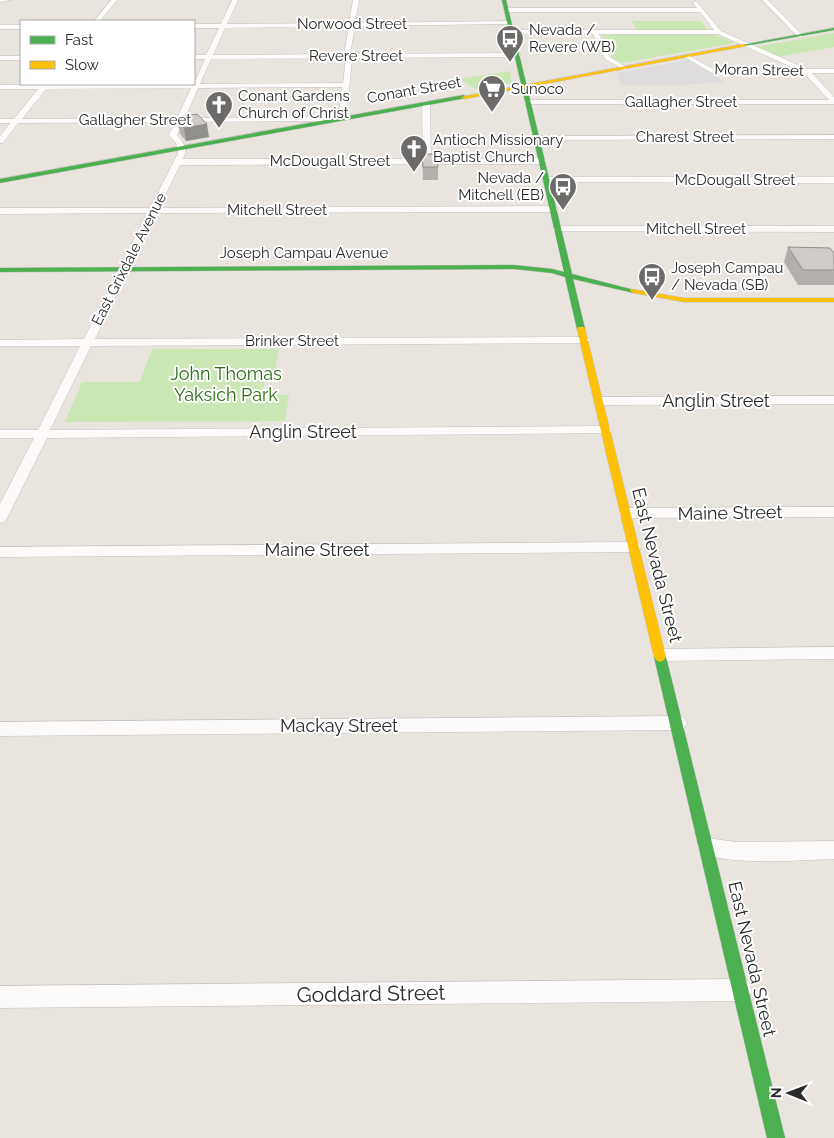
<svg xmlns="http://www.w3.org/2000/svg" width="834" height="1138" font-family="Raleway,sans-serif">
<rect width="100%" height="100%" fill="#e9e4de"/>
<polygon fill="#dfdcde" points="688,60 725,82 679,85 622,85 616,73"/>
<g fill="#cbe7b4">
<polygon points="632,21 701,21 708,30 637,30"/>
<polygon points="834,33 834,47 778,57 755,47"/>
<polygon points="602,35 714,35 735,43 622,63 612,58"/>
<polygon points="510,71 512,83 476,89 460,79"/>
<polygon points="152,349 279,349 273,381 265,381 262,395 289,395 285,421 65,422 82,382 140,382"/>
</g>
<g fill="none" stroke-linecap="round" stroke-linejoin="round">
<defs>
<g id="street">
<polygon points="0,0 11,0 0,2"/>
<polygon points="111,0 117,0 100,21 94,21"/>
<path d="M232 0H238L227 24 349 23 353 0H359L355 23 510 21 512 24 355 26 350 54 518 53 521 55 518 57 352 58 346 119 342 121 338 119 342 87 198 88 185 118 312 117 330 119 334 121 330 123 312 121 183 122 177 135C184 143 188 149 183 159H423L422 104 426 102 430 104 431 159 542 158 546 161 542 164 180 165 159 208 553 206 558 209 553 212 157 213 95 339 585 337 591 340 585 343 91 346 50 430 606 426 612 430 611 433 47 438 7 518 5 521 0 523V504L34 438H0V430H38L80 346H0V340L84 339 147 213 0 214V208H150L178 153 176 143 169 135 175 122 18 123 3 143H0V136L10 123H0V119H14L38 89H0V85L194 84 205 59H194V55H206L219 28H194V24H221ZM349 26 344 54 213 55 225 28ZM346 58 343 83 200 84 211 59ZM191 88 177 118 22 119 46 89Z"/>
<polygon points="762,0 768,0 802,35 802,37 798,37"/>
<polygon points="696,1 721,31 807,69 834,69 834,73 812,73 834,97 834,104 527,104 523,102 527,100 829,100 804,73 712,73 683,56 688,55 713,69 796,69 718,34 599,34 610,57 626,67 627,68 624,70 605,59 593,34 513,34 510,32 513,30 714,30 700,12 507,12 504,10 507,8 697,8 693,3"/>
<rect x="0" y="25" width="21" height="4"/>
<rect x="0" y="56" width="21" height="4"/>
<polygon points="834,135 834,139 536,140 532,138 536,136"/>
<polygon points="546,177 834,177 834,183 543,182 542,180"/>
<polygon points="557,226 834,226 834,232 554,231 552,229"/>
<polygon points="834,396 834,404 599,405 593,401 599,397"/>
<polygon points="834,507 834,517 626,518 621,516 619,513 621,510 626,508"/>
<polygon points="634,542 639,543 641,547 639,551 634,552 0,557 0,547"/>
<polygon points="834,647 834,659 661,661 655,660 653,655 655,650 661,649"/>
<polygon points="678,716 684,718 687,723 684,728 678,730 0,736 0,722"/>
<path d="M708 838 736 842 834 841V859C798 860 734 866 701 853L698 847 701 841Z"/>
<polygon points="741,979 749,982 752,990 749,998 741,1001 0,1008 0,986"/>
</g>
<g id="fast">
<polygon points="502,0 506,0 572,274 638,291 634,293 573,279 585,329 584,331 578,331 577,329 565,277 552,273 514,269 0,272 0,268 514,265 552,269 564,272"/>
<polygon points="834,28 834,30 744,46 742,45"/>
<polygon points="464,95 466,98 0,183 0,179"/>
<polygon points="660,652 664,654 666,657 785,1138 767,1138 654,657 656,654"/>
</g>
<g id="slow">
<polygon points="744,44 746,46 464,99 461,97"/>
<polygon points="631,289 684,298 834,298 834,302 684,302 634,293 630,291"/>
<polygon points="578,327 584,327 585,329 666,657 664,660 660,662 656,660 654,657 577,329"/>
</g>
</defs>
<use href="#street" stroke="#c2c0c0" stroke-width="1"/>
<use href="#fast" stroke="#c2c0c0" stroke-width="1"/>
<use href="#slow" stroke="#c2c0c0" stroke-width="1"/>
<use href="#street" fill="#fcfbfa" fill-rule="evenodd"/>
<use href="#fast" fill="#4caf50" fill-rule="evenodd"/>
<use href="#slow" fill="#ffc107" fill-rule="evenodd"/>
</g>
<g fill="#b2afac">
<polygon points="177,121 209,137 186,141 180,134"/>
<polygon points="422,154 438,167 438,180 423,180"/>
<polygon points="788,247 834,253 834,285 798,285 784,262"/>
</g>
<polygon fill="#918f8c" points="207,124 209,137 186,141 184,128"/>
<g fill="#cfccc8" stroke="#918f8c">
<polygon points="197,114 207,124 184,128 177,121 179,117"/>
<polygon points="422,154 437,154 438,167 423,167"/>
<polygon points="788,247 830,248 834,253 834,270 803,270"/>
</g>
<defs>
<symbol id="bus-pin" viewBox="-11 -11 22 30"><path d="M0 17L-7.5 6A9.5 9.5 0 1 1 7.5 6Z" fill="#6d6b69" stroke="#fff"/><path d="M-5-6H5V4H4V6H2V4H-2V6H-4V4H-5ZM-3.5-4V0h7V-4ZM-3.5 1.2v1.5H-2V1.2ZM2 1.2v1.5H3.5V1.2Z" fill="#fff"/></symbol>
<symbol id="supermarket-pin" viewBox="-11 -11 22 30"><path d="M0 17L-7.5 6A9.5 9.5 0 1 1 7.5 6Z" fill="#6d6b69" stroke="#fff"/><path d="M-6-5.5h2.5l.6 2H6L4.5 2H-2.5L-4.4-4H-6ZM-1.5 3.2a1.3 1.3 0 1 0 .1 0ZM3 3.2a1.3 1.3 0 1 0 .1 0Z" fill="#fff"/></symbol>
<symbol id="church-pin" viewBox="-11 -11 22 30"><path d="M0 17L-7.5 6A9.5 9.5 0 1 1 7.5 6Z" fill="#6d6b69" stroke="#fff"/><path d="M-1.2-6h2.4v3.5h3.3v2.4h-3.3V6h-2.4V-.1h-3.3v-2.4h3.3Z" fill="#fff"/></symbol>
</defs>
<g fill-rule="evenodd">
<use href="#bus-pin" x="494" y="23" width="32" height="43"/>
<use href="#supermarket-pin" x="476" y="73" width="32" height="43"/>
<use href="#church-pin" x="203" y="89" width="32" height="43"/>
<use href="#church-pin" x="398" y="133" width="32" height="43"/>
<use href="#bus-pin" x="547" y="171" width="32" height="43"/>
<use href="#bus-pin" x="636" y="261" width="32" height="43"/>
</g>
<g text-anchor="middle" stroke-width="4" stroke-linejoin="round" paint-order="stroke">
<g font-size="15" fill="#2a2a2a" stroke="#fff">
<text x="352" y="29">Norwood Street</text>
<text x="356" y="61">Revere Street</text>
<text transform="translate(759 70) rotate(1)" y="5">Moran Street</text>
<text transform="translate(414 90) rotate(-10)" y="5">Conant Street</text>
<text x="681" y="107">Gallagher Street</text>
<text x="135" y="125">Gallagher Street</text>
<text x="685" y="142">Charest Street</text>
<text x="330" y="166">McDougall Street</text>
<text x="735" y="185">McDougall Street</text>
<text x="277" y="215">Mitchell Street</text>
<text x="696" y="234">Mitchell Street</text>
<text x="304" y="258">Joseph Campau Avenue</text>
<text transform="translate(129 259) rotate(-63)" y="5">East Grixdale Avenue</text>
<text x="292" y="346">Brinker Street</text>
</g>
<g font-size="15" fill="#2a2a2a" stroke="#fff" text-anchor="start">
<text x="529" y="35">Nevada /<tspan x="529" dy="17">Revere (WB)</tspan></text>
<text x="511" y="94">Sunoco</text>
<text x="238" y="101">Conant Gardens<tspan x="238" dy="17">Church of Christ</tspan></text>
<text x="433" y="145">Antioch Missionary<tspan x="433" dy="17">Baptist Church</tspan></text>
<text x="544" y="183" text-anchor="end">Nevada /<tspan x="544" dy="17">Mitchell (EB)</tspan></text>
<text x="671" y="273">Joseph Campau<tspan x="671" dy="17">/ Nevada (SB)</tspan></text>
</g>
<g font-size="18" fill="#2a6d13" stroke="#fff">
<text x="226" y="380">John Thomas<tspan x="226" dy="21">Yaksich Park</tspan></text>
</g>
<g font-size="18" fill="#2a2a2a" stroke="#fff">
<text x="716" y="407">Anglin Street</text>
<text x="303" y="438">Anglin Street</text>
<text transform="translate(730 513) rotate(-1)" y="6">Maine Street</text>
<text x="317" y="556">Maine Street</text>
<text transform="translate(657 565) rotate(76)" y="6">East Nevada Street</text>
<text x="339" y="732">Mackay Street</text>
<text transform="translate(752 959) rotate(77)" y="6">East Nevada Street</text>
</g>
<g font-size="21" fill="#2a2a2a" stroke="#fff">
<text transform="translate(371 994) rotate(-1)" y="7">Goddard Street</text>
</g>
</g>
<rect x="20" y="20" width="175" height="65" fill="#ffffff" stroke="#aaaaaa"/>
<rect x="30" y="36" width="25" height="8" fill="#4caf50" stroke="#aaaaaa"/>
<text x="65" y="45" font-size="15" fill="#2a2a2a">Fast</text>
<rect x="30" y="61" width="25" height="8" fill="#ffc107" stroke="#aaaaaa"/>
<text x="65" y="70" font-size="15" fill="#2a2a2a">Slow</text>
<g transform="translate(789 1093) rotate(271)" stroke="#ffffff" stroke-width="4" paint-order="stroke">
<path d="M0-4L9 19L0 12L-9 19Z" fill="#2a2a2a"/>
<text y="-8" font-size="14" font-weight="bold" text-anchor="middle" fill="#2a2a2a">N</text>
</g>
</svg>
